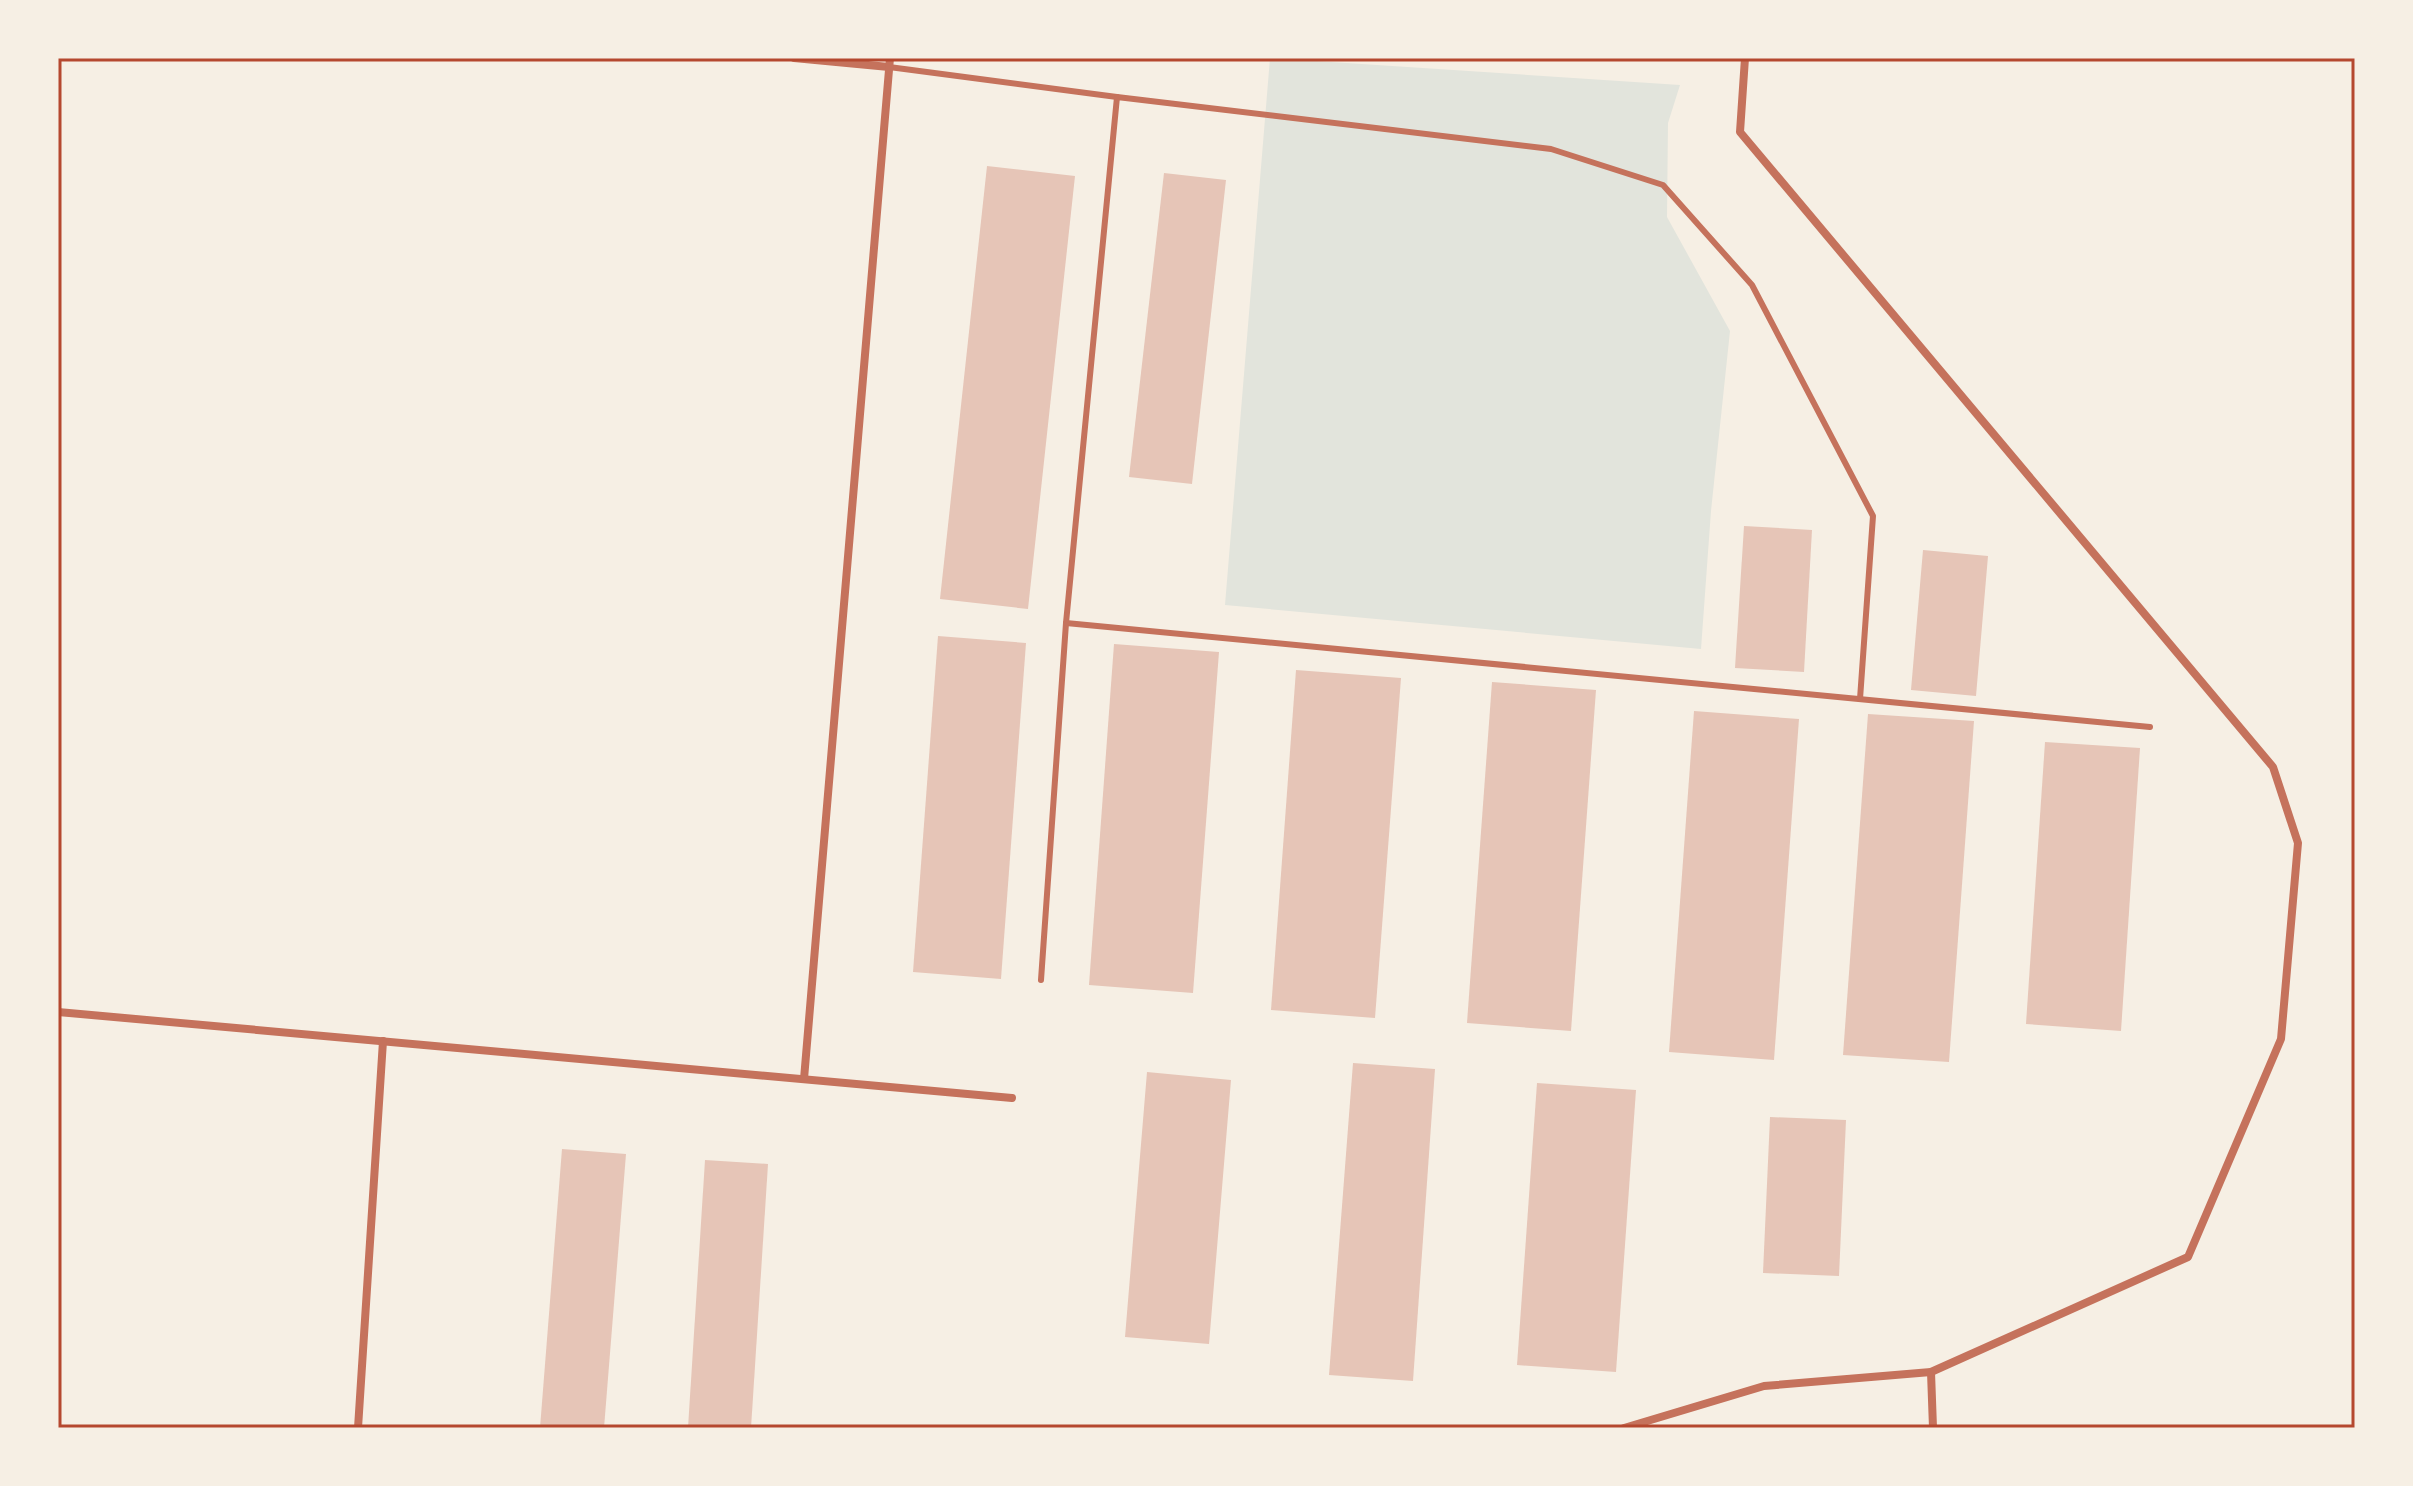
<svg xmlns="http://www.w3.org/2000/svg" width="2413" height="1486" font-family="'Golos Text',sans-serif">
<rect width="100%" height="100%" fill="#f6efe4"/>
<polygon fill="#e2e4dc" points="1270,58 1680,85 1668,123 1667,217 1730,331 1711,511 1701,649 1225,605"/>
<g fill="#e6c5b7">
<polygon points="987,166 1075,176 1028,609 940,599"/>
<polygon points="1164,173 1226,180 1192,484 1129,477"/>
<polygon points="1744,526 1812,530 1804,672 1735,668"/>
<polygon points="1923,550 1988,556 1976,696 1911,690"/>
<polygon points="938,636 1026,643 1001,979 913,972"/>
<polygon points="1114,644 1219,652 1193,993 1089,985"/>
<polygon points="1296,670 1401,678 1375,1018 1271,1010"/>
<polygon points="1492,682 1596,690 1571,1031 1467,1023"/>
<polygon points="1694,711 1799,719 1774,1060 1669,1052"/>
<polygon points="1868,714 1974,721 1949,1062 1843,1055"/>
<polygon points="2045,742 2140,748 2121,1031 2026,1024"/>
<polygon points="1353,1063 1435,1069 1413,1381 1329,1375"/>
<polygon points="1147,1072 1231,1080 1209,1344 1125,1337"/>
<polygon points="1537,1083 1636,1090 1616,1372 1517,1365"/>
<polygon points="1770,1117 1846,1120 1839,1276 1763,1273"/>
<polygon points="562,1149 626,1154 604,1428 540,1428"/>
<polygon points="705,1160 768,1164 751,1428 688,1428"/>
</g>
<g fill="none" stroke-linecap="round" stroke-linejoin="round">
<g stroke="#c5725c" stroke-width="6">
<polyline points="889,67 1117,97"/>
<polyline points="1066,623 2150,727"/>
<polyline points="1041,980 1066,623 1117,97 1551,149 1663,185 1752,285 1873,516 1860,699"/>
</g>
<g stroke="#c5725c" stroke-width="8">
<polyline points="794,58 889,67"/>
<polyline points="58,1012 1012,1098"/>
<polyline points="804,1079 890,58"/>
<polyline points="1931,1372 1933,1428"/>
<polyline points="358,1428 383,1041"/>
<polyline points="1624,1428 1764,1386 1931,1372 2188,1257 2281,1039 2298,843 2273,767 1740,132 1745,58"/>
</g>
</g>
<rect width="2413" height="1486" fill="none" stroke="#f6efe4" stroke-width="120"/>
<rect x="60" y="60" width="2293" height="1366" fill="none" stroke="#b5482f" stroke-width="3"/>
</svg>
